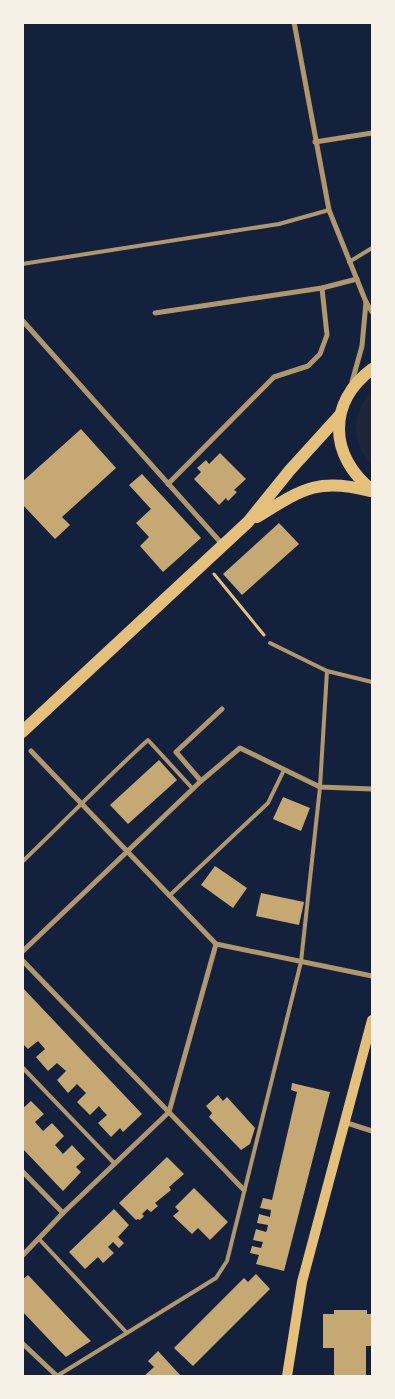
<svg xmlns="http://www.w3.org/2000/svg" width="395" height="1399" font-family="'Exo 2',sans-serif">
<rect width="100%" height="100%" fill="#14213d"/>
<path fill="#1d2539" d="M372 389V467C351 440 351 417 372 389Z"/>
<g fill="#c6a872">
<polygon points="81,429 116,468 62,517 70,525 55,539 22,504 22,482"/>
<polygon points="220,453 246,479 234,490 237,492 228,501 226,498 219,505 194,479 201,472 197,468 206,460 209,464"/>
<polygon points="142,474 201,538 163,572 140,546 149,537 136,523 151,509 129,485"/>
<polygon points="279,523 299,544 242,595 223,574"/>
<polygon points="159,760 177,780 128,824 110,805"/>
<polygon points="283,797 310,808 301,831 273,819"/>
<polygon points="215,866 247,888 233,908 201,885"/>
<polygon points="261,893 304,902 299,925 256,916"/>
<polygon points="22,987 142,1114 123,1132 120,1128 111,1137 98,1123 107,1115 103,1111 99,1106 90,1115 77,1102 86,1093 77,1084 68,1093 57,1080 66,1071 57,1063 48,1071 36,1057 45,1049 38,1041 28,1049 22,1043"/>
<polygon points="292,1083 330,1092 284,1271 256,1264 259,1255 250,1253 252,1246 261,1248 263,1242 253,1240 256,1229 266,1232 267,1230 268,1225 257,1223 259,1214 270,1217 271,1210 260,1208 263,1198 272,1200 297,1092 291,1090"/>
<polygon points="218,1095 223,1101 227,1097 255,1128 250,1144 241,1150 209,1117 212,1113 206,1106"/>
<polygon points="31,1101 44,1114 35,1122 43,1131 52,1123 64,1136 55,1145 63,1154 72,1145 85,1159 76,1167 81,1172 63,1191 22,1148 22,1109"/>
<polygon points="167,1157 184,1174 169,1187 171,1190 155,1203 158,1206 151,1212 147,1209 142,1214 144,1216 140,1220 138,1219 136,1220 119,1203"/>
<polygon points="194,1188 228,1222 210,1240 198,1228 192,1234 173,1216 179,1211 175,1207"/>
<polygon points="114,1209 129,1225 118,1237 124,1243 119,1248 113,1242 108,1247 114,1253 103,1263 98,1257 85,1269 69,1252"/>
<polygon points="256,1274 270,1289 193,1366 174,1348 244,1278 248,1282"/>
<polygon points="28,1275 78,1328 91,1341 66,1357 56,1347 22,1311 22,1280"/>
<polygon points="334,1310 367,1310 367,1314 372,1314 372,1346 366,1346 366,1376 334,1376 334,1348 323,1348 323,1314 334,1314"/>
<polygon points="158,1351 181,1376 144,1376 154,1367 148,1361"/>
</g>
<g fill="none" stroke-linecap="round" stroke-linejoin="round">
<polyline stroke="#e5c07b" stroke-width="3" points="214,574 264,635"/>
<g stroke="#b1986c" stroke-width="4">
<polyline points="349,262 372,248"/>
<polyline points="22,264 279,224 329,210"/>
<polyline points="270,643 327,671 372,682"/>
<path d="M22 862C65 821 104 780 148 740L193 789"/>
<polyline points="169,896 268,803 284,770"/>
<polyline points="22,1067 115,1164"/>
<polyline points="39,1239 127,1333"/>
<polyline points="57,1376 216,1278 227,1261 301,962 320,787 327,671"/>
</g>
<g stroke="#b1986c" stroke-width="5">
<polyline points="294,22 329,210 366,302 372,312"/>
<polyline points="315,142 372,133"/>
<polyline points="155,313 322,288 357,279"/>
<polyline points="22,320 223,545"/>
<polyline points="352,382 362,346 366,302"/>
<polyline points="168,484 274,377 308,366 320,354 327,335 322,288"/>
<polyline points="31,751 216,944 372,976"/>
<polyline points="201,781 176,752 222,709"/>
<polyline points="22,952 201,781 240,748 320,787 372,789"/>
<polyline points="22,960 244,1190"/>
<polyline points="347,1123 372,1131"/>
<polyline points="22,1171 63,1213"/>
<polyline points="22,1256 63,1213 169,1112 216,944"/>
<polyline points="22,1343 57,1376"/>
</g>
<polyline stroke="#e5c07b" stroke-width="10" points="287,1376 302,1282 372,1020"/>
<g stroke="#e5c07b" stroke-width="12">
<path d="M372 369C327 403 329 456 372 490"/>
<path d="M257 517C301 490 317 477 370 491"/>
<polyline points="22,732 248,522 290,470 340,415"/>
</g>
</g>
<rect width="395" height="1399" fill="none" stroke="#f6f1e7" stroke-width="48"/>
</svg>
